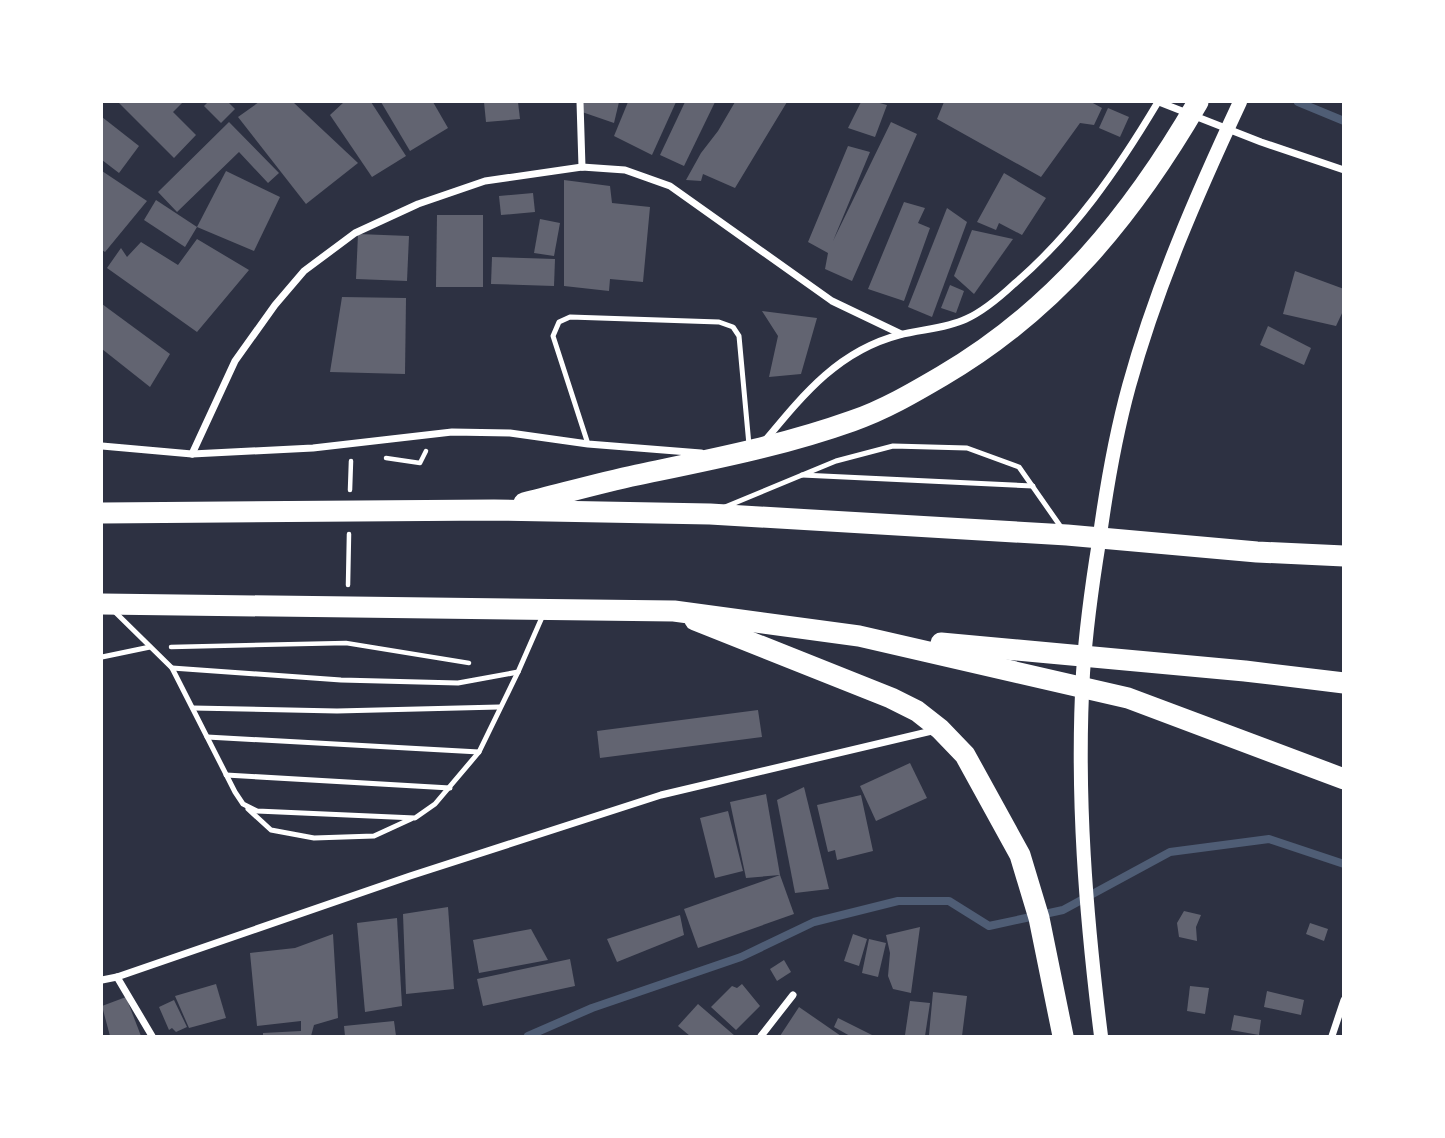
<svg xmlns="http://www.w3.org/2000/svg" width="1445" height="1138" font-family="Poppins,sans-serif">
<rect width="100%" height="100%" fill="#2d3142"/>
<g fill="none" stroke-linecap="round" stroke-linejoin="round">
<g stroke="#4f5d75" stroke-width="8">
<polyline points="1298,102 1344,121"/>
<polyline points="528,1036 592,1008 741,957 814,922 898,901 949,901 989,926 1063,910 1170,852 1269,839 1344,864"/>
</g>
</g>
<g fill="#626471">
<polygon points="118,102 183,102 173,112 196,135 174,158"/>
<polygon points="208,102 228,102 235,109 221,123 204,106"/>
<polygon points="259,102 293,102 358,163 306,204 238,117"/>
<polygon points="344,102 371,102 406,156 372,177 330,115"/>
<polygon points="381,102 433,102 448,128 410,151"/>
<polygon points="484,102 518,102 520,119 486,122"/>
<polygon points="583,102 619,102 614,123 582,112"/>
<polygon points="628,102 676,102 652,155 614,136"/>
<polygon points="685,102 715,102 684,166 660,155"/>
<polygon points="735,102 787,102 735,188 703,174 701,181 686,180 701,153 718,131"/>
<polygon points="861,102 876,102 887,105 875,137 848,128"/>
<polygon points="944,102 1091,102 1102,108 1094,125 1080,123 1041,177 937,119"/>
<polygon points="1108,108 1129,117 1120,137 1099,128"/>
<polygon points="102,117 139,146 119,173 102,160"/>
<polygon points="229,122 279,173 268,183 239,152 177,212 158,192"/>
<polygon points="891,122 917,134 852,281 825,269 828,253 808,242 848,146 870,152 833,241"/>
<polygon points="102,171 147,201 105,252 102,250"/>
<polygon points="226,171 280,197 254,251 197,227"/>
<polygon points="1004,173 1046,198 1022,235 999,223 996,230 977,222"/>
<polygon points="564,180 610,186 612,203 650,207 643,282 610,279 609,291 564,286"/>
<polygon points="533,193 535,212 501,215 499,196"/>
<polygon points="156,200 197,227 185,247 144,220"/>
<polygon points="904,202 925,208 918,223 930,228 904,301 868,289"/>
<polygon points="947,208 967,222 932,317 908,307"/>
<polygon points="437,215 483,215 483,287 436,287"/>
<polygon points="540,219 560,223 554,256 534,253"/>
<polygon points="972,230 1013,239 974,294 954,276"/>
<polygon points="358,234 409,236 407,281 356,279"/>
<polygon points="197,239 249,270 197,332 107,268 121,248 127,257 141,242 178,265"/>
<polygon points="492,257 555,259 554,286 491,284"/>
<polygon points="1295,271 1344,289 1344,309 1336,326 1283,314"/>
<polygon points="950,285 964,291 956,313 941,308"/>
<polygon points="342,297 406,298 405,374 330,372"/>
<polygon points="102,304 170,354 150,387 102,349"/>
<polygon points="762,311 817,318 801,374 769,377 778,336"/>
<polygon points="1268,326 1311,348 1304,365 1260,345"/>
<polygon points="758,710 762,737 600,758 597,731"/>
<polygon points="910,763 927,798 876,821 860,786"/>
<polygon points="804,787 829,889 795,893 777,800"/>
<polygon points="766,794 780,875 746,878 730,802"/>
<polygon points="861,795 873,851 837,860 835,850 828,852 817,805"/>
<polygon points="728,811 743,871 715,878 700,818"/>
<polygon points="780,875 794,914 698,948 684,909"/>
<polygon points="448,907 454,989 406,994 403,914"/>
<polygon points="1184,911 1201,915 1196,927 1197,941 1179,937 1177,923"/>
<polygon points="680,915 684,935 617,962 607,939"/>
<polygon points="397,918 402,1006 365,1012 357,923"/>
<polygon points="1310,923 1328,929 1324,941 1306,934"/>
<polygon points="920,927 911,993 893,989 888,976 890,953 886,935"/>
<polygon points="531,929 548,960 479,973 473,940"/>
<polygon points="333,934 338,1018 314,1025 311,1036 263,1036 263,1033 301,1031 301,1021 257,1026 250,953 295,948"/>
<polygon points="853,934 867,939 859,966 844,961"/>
<polygon points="869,939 886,943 878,977 862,973"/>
<polygon points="570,959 575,986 483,1006 477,979"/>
<polygon points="784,960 791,972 777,981 770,969"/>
<polygon points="216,984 226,1018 189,1028 175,996"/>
<polygon points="742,984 760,1006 736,1030 711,1007 732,986 737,988"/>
<polygon points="1190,986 1209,988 1205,1014 1187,1011"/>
<polygon points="1267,991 1304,1000 1301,1015 1264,1007"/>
<polygon points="933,992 967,996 962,1036 929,1035"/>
<polygon points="126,997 141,1036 110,1036 102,1006"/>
<polygon points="174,1000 187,1027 176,1032 172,1028 169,1030 159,1007"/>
<polygon points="910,1001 930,1003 925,1036 905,1035"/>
<polygon points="698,1004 735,1036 690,1036 678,1026"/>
<polygon points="799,1007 841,1036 780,1036"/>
<polygon points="1234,1015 1261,1020 1259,1035 1231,1030"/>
<polygon points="838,1018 874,1036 850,1036 834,1027"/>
<polygon points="394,1021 396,1036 345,1036 344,1026"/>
</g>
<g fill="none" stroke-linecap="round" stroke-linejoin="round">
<g stroke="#fff" stroke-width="4.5">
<polyline points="386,458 420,463 426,451"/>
<polyline points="350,490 351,461"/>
<polyline points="348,585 349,534"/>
<polyline points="171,647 346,643 469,663"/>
</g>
<g stroke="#fff" stroke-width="5">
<polyline points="588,444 553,336 559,322 570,317 719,322 733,327 739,336 749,445"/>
<polyline points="802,475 1033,486"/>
<polyline points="725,507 836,461 893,446 967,448 1019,467 1063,530"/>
<polyline points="114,611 172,668 235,792 243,804 257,811 415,818 435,804 479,752 518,672"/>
<polyline points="102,657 150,647"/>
<polyline points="172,668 341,680 458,683 518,672 543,615"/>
<polyline points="193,708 337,711 499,707"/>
<polyline points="207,737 479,752"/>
<polyline points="226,775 450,788"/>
<polyline points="248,809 271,830 314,838 374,836 411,819"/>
</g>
<g stroke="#fff" stroke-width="7">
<polyline points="580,102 582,167"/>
<polyline points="1159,102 1261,142 1344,170"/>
<path d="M764 442C803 395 838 351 899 335 921 329 945 329 966 319 984 311 1000 297 1014 284 1074 233 1118 169 1158 102"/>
<polyline points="102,446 192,454 313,448 452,432 510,433 588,444 701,453"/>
<polyline points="192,454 235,361 275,305 304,271 355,233 418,204 485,181 582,167 625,170 670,186 832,301 901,334"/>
<polyline points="117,977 152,1036"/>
<polyline points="102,980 117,977 410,876 661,795 936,730"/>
<polyline points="761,1036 793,995"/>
<polyline points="1332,1036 1344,1000"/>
</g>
<path stroke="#fff" stroke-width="14" d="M1101 1036C1086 916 1076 795 1083 673 1086 629 1092 585 1099 542 1106 490 1115 437 1129 386 1156 288 1197 194 1240 102"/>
<g stroke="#fff" stroke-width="21">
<path d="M524 503C561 494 599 483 637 475 709 460 782 446 852 421 884 410 913 393 942 376 1055 310 1133 214 1198 102"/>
<polyline points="102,513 494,510 710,514 1067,535 1257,552 1344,556"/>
<polyline points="102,604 674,611 859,636 1128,698 1344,779"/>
<polyline points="695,620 891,698 917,711 940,729 965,755 1020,855 1039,918 1063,1036"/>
<polyline points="941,643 1245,671 1344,683"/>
</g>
</g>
<rect width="1445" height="1138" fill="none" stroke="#ffffff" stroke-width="206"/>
</svg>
